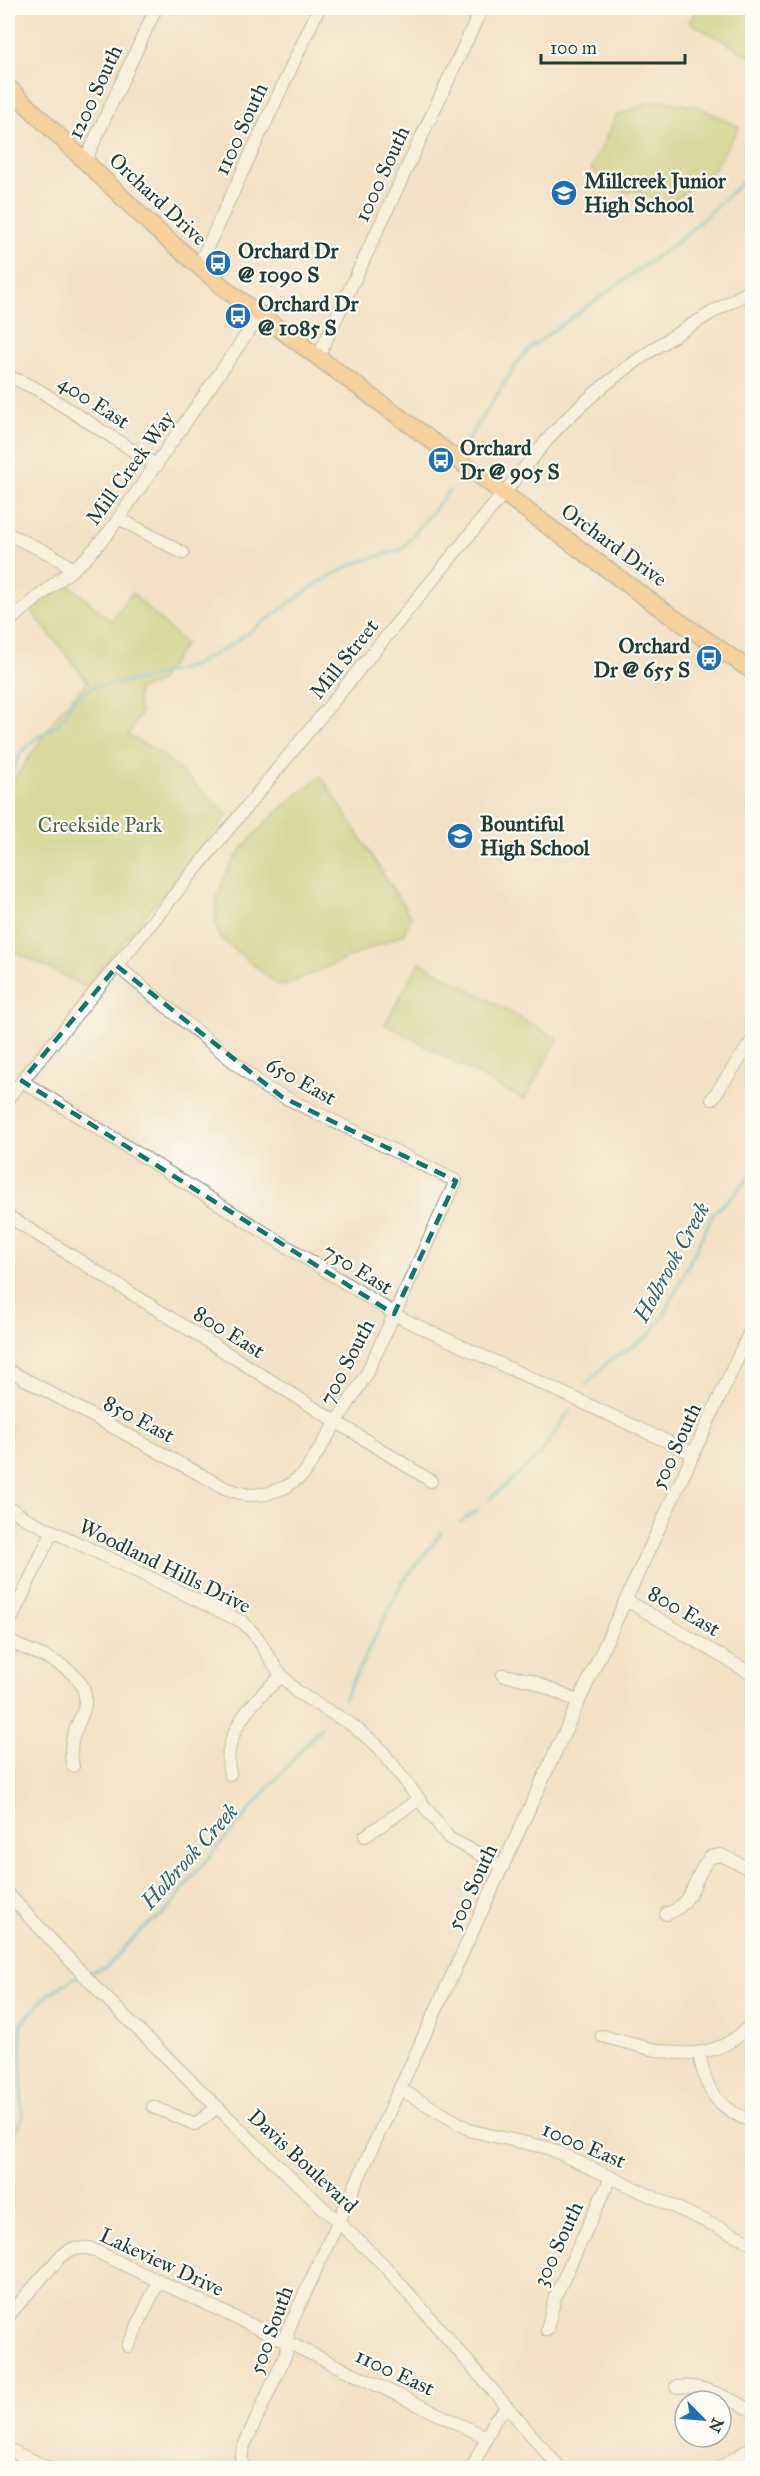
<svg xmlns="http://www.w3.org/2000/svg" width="760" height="2476" font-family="'IM FELL Great Primer',serif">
<rect width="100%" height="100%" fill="#fdfcf7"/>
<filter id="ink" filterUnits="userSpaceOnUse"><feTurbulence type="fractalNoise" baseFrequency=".0167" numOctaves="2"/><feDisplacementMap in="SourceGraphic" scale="12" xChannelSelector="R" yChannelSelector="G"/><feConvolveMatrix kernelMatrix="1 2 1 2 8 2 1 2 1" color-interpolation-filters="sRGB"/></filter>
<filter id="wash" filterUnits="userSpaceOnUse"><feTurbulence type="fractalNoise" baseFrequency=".008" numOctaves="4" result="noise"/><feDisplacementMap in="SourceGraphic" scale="24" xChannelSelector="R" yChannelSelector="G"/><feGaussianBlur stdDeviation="1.35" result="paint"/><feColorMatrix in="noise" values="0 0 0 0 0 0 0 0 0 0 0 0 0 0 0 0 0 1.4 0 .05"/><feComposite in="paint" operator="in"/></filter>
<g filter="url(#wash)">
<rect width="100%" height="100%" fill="#f2e1c4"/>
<g fill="#bbce71" stroke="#6d8652" stroke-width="1.5">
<polygon points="697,8 752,8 752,57 689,22"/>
<path d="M666 101 699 107 739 127 713 170 704 178 701 176C668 208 674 207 632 189L629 193 616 188 591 169 616 116 645 104Z"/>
<polygon points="67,583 111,621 132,593 185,644 158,683 138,690 137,704 141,713 128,735 160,753 228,815 86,987 8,948 8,789 61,710 88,682 32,612"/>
<path d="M321 776 411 917 404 934 281 987 219 937C199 869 275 813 321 776Z"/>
<polygon points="420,962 558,1039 524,1100 385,1024"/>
</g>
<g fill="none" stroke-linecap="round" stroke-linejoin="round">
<g stroke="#52b8d1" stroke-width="3">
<polyline points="466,443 518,362 532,346 680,240 752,173"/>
<polyline points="8,784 20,754 36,738 58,725 74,700 93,687 141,680 192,666 231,645 318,583 353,564 402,549 449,491"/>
<polyline points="587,1384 609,1361 649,1336 664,1315 714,1212 732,1197 752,1174"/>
<polyline points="490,1499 540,1455 570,1410"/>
<polyline points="460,1522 478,1510"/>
<polyline points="344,1699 402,1583 441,1533"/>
<polyline points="88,1973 107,1967 139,1932 168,1910 192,1877 322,1726"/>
<polyline points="8,2143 22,2119 21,2024 47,1995 79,1975"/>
</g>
</g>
</g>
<g filter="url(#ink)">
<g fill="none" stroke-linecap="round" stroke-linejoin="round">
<defs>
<g id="minor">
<polyline points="85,161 156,8"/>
<polyline points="198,267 319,8"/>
<polyline points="318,357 482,8"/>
<polyline points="8,376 37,389 157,466"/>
<polyline points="120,519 183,553"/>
<polyline points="8,534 52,555 73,569"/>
<polyline points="8,622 86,558 109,532 260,315"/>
<polyline points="22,1081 403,1319 694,1454"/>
<path d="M8 1098 553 433C609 373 681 329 752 290"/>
<polyline points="712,1099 752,1041"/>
<polyline points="8,1216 431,1481"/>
<polyline points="8,1370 227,1489 248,1495 266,1494 286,1487 304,1474 366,1375 456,1181 266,1088 117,966"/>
<polyline points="8,1507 25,1518 243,1622 256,1636 278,1671 297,1692 352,1725 378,1746 449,1838 503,1867"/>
<polyline points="626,1600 752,1674"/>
<polyline points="8,1626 52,1532"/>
<path d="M8 1641C40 1657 102 1670 81 1717 73 1734 68 1747 73 1766"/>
<polyline points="503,1675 530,1680 579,1702"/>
<path d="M230 1774C220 1734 254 1699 282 1676"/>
<polyline points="365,1836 418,1800"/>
<polyline points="8,1894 99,1991 254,2143 383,2264 560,2468"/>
<path d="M666 1914C694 1905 693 1877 710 1857L721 1855 752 1870"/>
<path d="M602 2036C656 2050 709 2072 752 2023"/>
<path d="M699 2053C707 2094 715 2105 752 2122"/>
<polyline points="400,2089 472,2131 548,2148 752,2243"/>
<polyline points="153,2107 195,2124 218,2107"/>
<polyline points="8,2316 61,2256 72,2249 89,2248 486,2437"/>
<polyline points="547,2330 555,2297 611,2177"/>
<polyline points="128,2346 159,2280"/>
<path d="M676 2387C703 2383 728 2399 752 2410"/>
<polyline points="8,2449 49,2468"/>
<polyline points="244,2468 241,2457 243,2448 286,2354 288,2330 752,1327"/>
<polyline points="472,2468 495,2420 507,2407"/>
<polyline points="719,2468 752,2448"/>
</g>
<polyline id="major" points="8,87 152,226 229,292 664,611 752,671"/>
</defs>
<use href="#minor" stroke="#888f7c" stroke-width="14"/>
<use href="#major" stroke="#888f7c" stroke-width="19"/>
<use href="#minor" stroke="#fff" stroke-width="12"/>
<use href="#major" stroke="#fdbc70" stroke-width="16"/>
</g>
</g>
<path d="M0 0H760V2476H0ZM117 966 282 1097 456 1181 394 1314 22 1081Z" fill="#f2e1c4" fill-opacity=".55" fill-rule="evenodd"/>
<path fill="none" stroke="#0f766e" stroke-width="4.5" stroke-dasharray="12 8" stroke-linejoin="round" d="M117 966 282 1097 456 1181 394 1314 22 1081Z"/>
<defs>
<symbol id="school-disc" viewBox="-11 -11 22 22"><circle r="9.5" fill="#1f6fb2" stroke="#fdfcf7"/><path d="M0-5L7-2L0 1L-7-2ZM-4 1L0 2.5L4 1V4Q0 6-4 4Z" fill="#fff"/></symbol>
<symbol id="bus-disc" viewBox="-11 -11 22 22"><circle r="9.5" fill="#1f6fb2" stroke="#fdfcf7"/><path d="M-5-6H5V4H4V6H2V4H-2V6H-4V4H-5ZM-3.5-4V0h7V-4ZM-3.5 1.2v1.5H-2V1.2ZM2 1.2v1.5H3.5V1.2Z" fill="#fff"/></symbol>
</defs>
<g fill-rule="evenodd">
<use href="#school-disc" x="549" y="178" width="30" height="30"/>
<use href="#bus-disc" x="203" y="248" width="30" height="30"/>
<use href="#bus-disc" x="223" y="301" width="30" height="30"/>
<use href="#bus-disc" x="426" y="445" width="30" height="30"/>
<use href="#bus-disc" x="694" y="643" width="30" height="30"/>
<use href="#school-disc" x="445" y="821" width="30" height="30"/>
</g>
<g text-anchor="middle" stroke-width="4.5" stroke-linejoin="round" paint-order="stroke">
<g font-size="21" fill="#1f3d34" stroke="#fdfcf7">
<text transform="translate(95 92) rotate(-65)" y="7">1200 South</text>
<text transform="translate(241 129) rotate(-65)" y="7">1100 South</text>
<text transform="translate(382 174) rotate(-65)" y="7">1000 South</text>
<text transform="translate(158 199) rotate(43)" y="7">Orchard Drive</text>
<text transform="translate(94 402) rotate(33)" y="7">400 East</text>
<text transform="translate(130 468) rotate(-54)" y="7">Mill Creek Way</text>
<text transform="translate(614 545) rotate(36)" y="7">Orchard Drive</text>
<text transform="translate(344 659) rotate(-51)" y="7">Mill Street</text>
<text transform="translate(301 1081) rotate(29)" y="7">650 East</text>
<text transform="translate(358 1269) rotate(32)" y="7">750 East</text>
<text transform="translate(229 1332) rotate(32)" y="7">800 East</text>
<text transform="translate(347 1362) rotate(-62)" y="7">700 South</text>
<text transform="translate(139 1419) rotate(28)" y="7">850 East</text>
<text transform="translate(676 1446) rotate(-65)" y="7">500 South</text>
<text transform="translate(165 1566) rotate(26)" y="7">Woodland Hills Drive</text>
<text transform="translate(684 1611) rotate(30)" y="7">800 East</text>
<text transform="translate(472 1887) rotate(-65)" y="7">500 South</text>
<text transform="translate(584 2145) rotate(23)" y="7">1000 East</text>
<text transform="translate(303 2161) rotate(43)" y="7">Davis Boulevard</text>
<text transform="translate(558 2244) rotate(-65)" y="7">300 South</text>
<text transform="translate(162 2262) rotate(25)" y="7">Lakeview Drive</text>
<text transform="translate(271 2330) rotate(-70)" y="7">500 South</text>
<text transform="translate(395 2372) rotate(25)" y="7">1100 East</text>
</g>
<g font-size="21" font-weight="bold" fill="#1f3d34" stroke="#fdfcf7" text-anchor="start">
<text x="584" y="188">Millcreek Junior<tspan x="584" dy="24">High School</tspan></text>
<text x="238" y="258">Orchard Dr<tspan x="238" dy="24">@ 1090 S</tspan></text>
<text x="258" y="311">Orchard Dr<tspan x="258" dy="24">@ 1085 S</tspan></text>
<text x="460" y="455">Orchard<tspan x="460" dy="24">Dr @ 905 S</tspan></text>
<text x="690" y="653" text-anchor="end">Orchard<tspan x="690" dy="24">Dr @ 655 S</tspan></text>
<text x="480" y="831">Bountiful<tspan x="480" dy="24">High School</tspan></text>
</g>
<g font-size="21" fill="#466143" stroke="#fdfcf7">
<text x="100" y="832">Creekside Park</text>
</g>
<g font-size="22" font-style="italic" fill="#2e6263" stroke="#fdfcf7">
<text transform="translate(671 1262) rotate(-61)" y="8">Holbrook Creek</text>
<text transform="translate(189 1856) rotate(-48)" y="8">Holbrook Creek</text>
</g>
</g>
<rect width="760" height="2476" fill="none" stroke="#fdfcf7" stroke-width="30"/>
<g transform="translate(703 2419) rotate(115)"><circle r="28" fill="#fdfcf7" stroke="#a4b0a9" stroke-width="1.5"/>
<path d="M0-4.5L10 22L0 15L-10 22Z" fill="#1f6fb2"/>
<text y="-9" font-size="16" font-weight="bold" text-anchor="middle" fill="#1f3d34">N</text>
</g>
<path d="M541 54v9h144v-9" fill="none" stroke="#1f3d34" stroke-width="3"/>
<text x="550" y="54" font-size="18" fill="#1f3d34" stroke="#fdfcf7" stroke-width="4.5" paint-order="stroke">100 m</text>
</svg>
